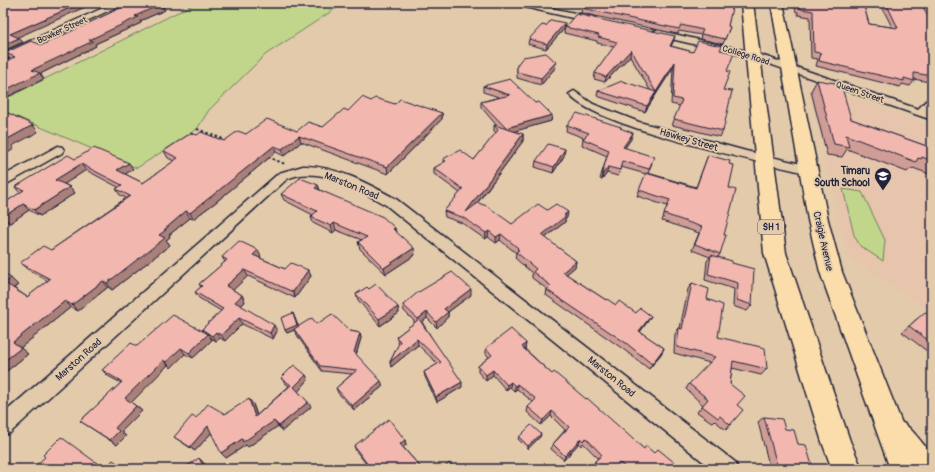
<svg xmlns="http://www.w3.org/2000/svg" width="935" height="472" font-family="Pangolin,sans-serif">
<rect width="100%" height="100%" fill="#e2caab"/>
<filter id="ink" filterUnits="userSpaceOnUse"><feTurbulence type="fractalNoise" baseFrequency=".025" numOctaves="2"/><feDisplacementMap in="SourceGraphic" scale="8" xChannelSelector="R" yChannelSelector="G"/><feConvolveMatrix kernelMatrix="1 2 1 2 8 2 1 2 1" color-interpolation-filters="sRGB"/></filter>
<g filter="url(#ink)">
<polygon fill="#e7c4ac" points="811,86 817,86 932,126 932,312 848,256 809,88"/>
<g fill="#c1d68b" stroke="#727c63">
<polygon points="196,3 344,3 265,55 209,110 197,129 137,168 3,111 3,100"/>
<polygon points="843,189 862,192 885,240 883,261 860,246 854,235"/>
</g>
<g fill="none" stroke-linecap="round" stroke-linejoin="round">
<defs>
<g id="minor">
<polygon points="114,3 125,3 3,60 3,53"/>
<polygon points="512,3 527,3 594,17 598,20 594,23 516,5"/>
<polygon points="657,30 755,53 918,109 928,99 932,98 932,107 927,112 932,113 932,120 749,57 654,35 654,31"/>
<path d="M574 91 593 104 639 122 746 151 814 167 816 170 814 173 810 174C765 163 592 126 569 94Z"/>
<polygon points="58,146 62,147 64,150 62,153 3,186 3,176"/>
<path d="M303 166C334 165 369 184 396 199L735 462 738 469H712L386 205C359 190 319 164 287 179L10 433 3 435V414L279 173Z"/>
</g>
<path id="major" d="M899 421C913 427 920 443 932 453V469H912L897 452 887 433 890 424Z"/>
<g id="highway">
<polygon points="741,3 753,3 786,253 850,441 862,469 832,469 822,442 764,253"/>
<polygon points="771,3 783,3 828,220 842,272 920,469 890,469 820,272 808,220"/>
</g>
</defs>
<use href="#minor" stroke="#22223b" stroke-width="3"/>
<use href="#major" stroke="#22223b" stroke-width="3"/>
<use href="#highway" stroke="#22223b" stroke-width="3"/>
<g stroke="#22223b" stroke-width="2" stroke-dasharray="2.5 2.5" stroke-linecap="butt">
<polyline points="197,129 228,141"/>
<polyline points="268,157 285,164"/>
</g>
<use href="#minor" fill="#e2caab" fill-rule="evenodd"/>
<use href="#major" fill="#faddab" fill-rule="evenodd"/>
<use href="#highway" fill="#faddab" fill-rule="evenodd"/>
</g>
<g fill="#d09d96" stroke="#22223b">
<polygon points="131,3 171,3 163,7 165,10 140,21 141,23 95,44 96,46 40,74 44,79 3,99 3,62 10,59 5,53 42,45"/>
<polygon points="570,3 732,3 728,26 730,27 723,44 700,39 701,35 679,31 677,34 581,13 582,8 584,6"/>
<polygon points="794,3 863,3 869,24 892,27 881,5 864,3 923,3 922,5 932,24 932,67 929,67 932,73 932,78 929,82 914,79 914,81 910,86 902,84 900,87 816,66 818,59 811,58 810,17 798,15 798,12 796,12"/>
<polygon points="565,27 675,36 673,42 671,46 693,52 720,50 727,71 723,90 723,131 720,137 672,125 680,106 671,104 673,68 645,112 597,96 598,91 650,90 630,56 605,82 594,79 595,73 614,47 597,43 597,41 564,33"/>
<polygon points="564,29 546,49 528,44 529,39"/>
<polygon points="517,65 555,68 541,85 517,78"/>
<polygon points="817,80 851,119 932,148 932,175 913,168 912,169 910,169 907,172 847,149 842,157 827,155 811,91"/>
<polygon points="483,86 535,103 552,115 551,121 514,131 523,134 523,141 476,205 512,224 547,210 567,218 565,219 565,222 545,238 576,261 575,267 566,274 606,300 648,321 640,332 664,348 661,354 649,369 623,349 546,295 547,289 532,278 532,273 515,258 516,253 500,240 496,243 488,237 485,239 462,223 445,217 444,211 460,193 434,174 434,168 443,163 443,159 474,160 496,133 494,131 494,125 498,127 481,107 481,102 499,97 483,92"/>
<polygon points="371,101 395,104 442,113 442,119 388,174 301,142 284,156 276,152 216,202 193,219 190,218 169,235 170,237 166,240 170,245 112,290 108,287 78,311 71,307 20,348 28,354 3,374 11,278 18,285 14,288 27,297 48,281 27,269 20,263 51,250 126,198 120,195 116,189 118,187 86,170 64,184 70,187 75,193 40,216 29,210 10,223 3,220 3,204 20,193 15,187 75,159 133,169 125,174 143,183 174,161 168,158 164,151 197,135 224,141 246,134 297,131 323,127 348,111"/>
<polygon points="567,125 621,127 621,129 631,139 625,148 652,163 648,173 696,187 708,155 729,164 729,188 720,254 718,257 732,263 752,305 747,311 733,306 734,289 705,280 707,261 710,257 692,250 699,233 662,221 667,206 637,196 646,174 621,167 618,176 607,173 602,180 600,179 607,156 582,145 583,139 584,138 566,131"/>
<polygon points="564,156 553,173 535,167 536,161"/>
<polygon points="318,185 320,190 395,228 396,233 415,255 386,274 360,249 358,242 362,240 336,230 333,233 313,223 311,217 313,215 284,200 281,194"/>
<polygon points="222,257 261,257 260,258 285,269 308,270 311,276 295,298 248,276 232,290 242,295 245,302 241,306 277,331 273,339 242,324 225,341 220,338 216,341 211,338 212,340 193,358 185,354 171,368 168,365 131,402 136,406 142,411 121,432 126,436 117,445 80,421 121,383 108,376 102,370 137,346 203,331 202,329 221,311 199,298 195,292 201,287 199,284 225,262"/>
<polygon points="692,283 707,299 718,337 767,369 761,375 732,368 730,384 737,405 730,425 726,430 715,421 713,423 697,412 703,405 686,389 689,384 710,363 674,353 675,334 679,328 680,328 688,289"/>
<polygon points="369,289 398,307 399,313 380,326 358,300 356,294"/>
<polygon points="471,295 448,312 448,317 437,328 427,318 422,322 462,387 437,402 425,377 424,372 438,364 418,345 391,367 390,362 399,344 398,342 396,337 415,322 404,311 403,305"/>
<polygon points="932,317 932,355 902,332 918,318"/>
<polygon points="317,324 350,331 360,333 361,338 356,355 383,386 354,410 338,393 336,388 352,374 322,371 296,334 294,330 287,333 285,330 298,326"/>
<polygon points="526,343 525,349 552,374 644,449 654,453 681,469 619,469 617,467 615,469 596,469 593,466 595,461 598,458 583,443 581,446 579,443 564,460 551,449 553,444 565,430 551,416 541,425 527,412 528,407 533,402 517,389 514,391 510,387 506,390 493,375 486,381 478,372 478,366 489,357 486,354 486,348"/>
<polygon points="306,375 308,380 298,391 311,407 282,431 278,426 248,447 246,445 226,458 211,433 195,451 174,437 196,418 225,414 253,404 257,415 289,386 285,383 281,378"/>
<polygon points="764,417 785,429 798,444 813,469 770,469 758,422"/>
<polygon points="541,434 540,437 528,449 518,439 519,437"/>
<polygon points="405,440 406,445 403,447 422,469 370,469 356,451 354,446"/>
</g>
<g fill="#a9807a" stroke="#22223b">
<polygon points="81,3 94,3 14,39 10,34"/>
<polygon points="158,3 171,3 163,7 165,10 140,21 141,23 95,44 96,46 40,74 44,79 3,99 3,91 32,70 135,16"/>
<polygon points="565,23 564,29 546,49 547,44"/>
<polygon points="675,36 673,42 668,52 670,46"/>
<polygon points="19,38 23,42 3,51 3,45"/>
<polygon points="631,50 630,56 605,82 606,77"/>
<polygon points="556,62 555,68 541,85 541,78"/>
<polygon points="675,62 673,68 654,97 656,92"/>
<polygon points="656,92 654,97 645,112 647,106"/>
<polygon points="442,113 442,119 388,174 387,167"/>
<polygon points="552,115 551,121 505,134 506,128"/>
<polygon points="33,125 38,132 12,146 14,149 3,156 3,147 4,141"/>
<polygon points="633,133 631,139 621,153 623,147"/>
<polygon points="523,134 523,141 466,218 466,212"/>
<polygon points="299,136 301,142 284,156 282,149"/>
<polygon points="274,146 276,152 216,202 193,219 190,213"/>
<polygon points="565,149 564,156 553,173 554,167"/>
<polygon points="129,163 133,169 121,177 117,170"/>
<polygon points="81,164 86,170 60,187 55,180"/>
<polygon points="608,167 607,173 602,180 603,174"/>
<polygon points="318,185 320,192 315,188"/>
<polygon points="70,187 75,193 40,216 34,210"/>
<polygon points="23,204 29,210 10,223 3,217"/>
<polygon points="186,211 190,218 169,235 170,237 166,240 170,245 112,290 107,283 159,235 164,230"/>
<polygon points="568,212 567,218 565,219 565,222 541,241 542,235"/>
<polygon points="334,223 336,230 333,233 331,226"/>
<polygon points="395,228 396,234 393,229"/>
<polygon points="489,231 488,237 485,239 486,233"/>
<polygon points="501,234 500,240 496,243 496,237"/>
<polygon points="414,248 415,255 386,274 384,268"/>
<polygon points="258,250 261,257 256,261 253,255"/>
<polygon points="576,261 575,267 562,278 563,272"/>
<polygon points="244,270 248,276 230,293 226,286"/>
<polygon points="308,270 311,276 295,298 293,292"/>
<polygon points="11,278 18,285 12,289 5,283"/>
<polygon points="103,281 108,287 78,311 72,305"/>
<polygon points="471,289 471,295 448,312 448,317 437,328 436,322 444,309"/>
<polygon points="242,295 245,302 238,308 235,302"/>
<polygon points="65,301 71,307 20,348 13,342"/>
<polygon points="398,307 399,313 380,326 379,319"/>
<polygon points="427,312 427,318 419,325 418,319"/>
<polygon points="293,313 299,328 287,333 285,330"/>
<polygon points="651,316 648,321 636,337 639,331"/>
<polygon points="239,318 242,324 225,341 221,335"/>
<polygon points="274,325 277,331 273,339 270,333"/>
<polygon points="216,332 220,338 216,341 212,336"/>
<polygon points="360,333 361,338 355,358 354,352"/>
<polygon points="208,334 212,340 193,358 189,353"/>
<polygon points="417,339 418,345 391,367 390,362"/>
<polygon points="526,343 525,349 521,352 522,347"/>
<polygon points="21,348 28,354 3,374 3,362"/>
<polygon points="181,348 185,354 171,368 166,362"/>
<polygon points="664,348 661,354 649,369 652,364"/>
<polygon points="163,360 168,365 131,403 125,398"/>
<polygon points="493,370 493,375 486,381 486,375"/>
<polygon points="306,375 308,380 298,392 294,387"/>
<polygon points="381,381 383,386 354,410 352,406"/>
<polygon points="462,382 462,387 437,402 436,397"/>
<polygon points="511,382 510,387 506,390 507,385"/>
<polygon points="517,384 517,389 514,391 515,386"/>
<polygon points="249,399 253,404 259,422 255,417"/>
<polygon points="308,402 311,407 282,431 279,426"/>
<polygon points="136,406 142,411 121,432 126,436 117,445 110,440 115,428"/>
<polygon points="552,411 551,416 541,425 543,420"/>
<polygon points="274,421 278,426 248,447 246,445 226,458 221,453 242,439"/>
<polygon points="208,426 213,431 195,451 190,447"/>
<polygon points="541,434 540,437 528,449 528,446"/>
<polygon points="581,438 579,443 564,460 565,456"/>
<polygon points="405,440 406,445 402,449 400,444"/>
<polygon points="199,458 204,463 208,469 205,469"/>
</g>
<g fill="#f2b7ae" stroke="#22223b">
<polygon points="3,3 81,3 10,34 19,38 3,45"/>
<polygon points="131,3 158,3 162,4 135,16 138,17 89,40 93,41 32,70 40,73 3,91 3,62 15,57 5,53 31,41 42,45"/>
<polygon points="587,3 732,3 732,8 728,26 730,27 725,39 701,34 703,30 681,25 679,29 582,8"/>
<polygon points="797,3 863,3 869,24 898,28 886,3 921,3 932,24 932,61 927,61 932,73 932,76 914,73 914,81 904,78 904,81 819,61 821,53 814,52 813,11 801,9 800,7 798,7"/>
<polygon points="576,14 675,36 670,46 693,52 698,41 722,46 720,50 734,53 727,71 730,72 723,90 732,91 723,131 674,119 682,100 673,98 675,62 656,92 631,50 606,77 595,73 617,42 598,37 599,35 565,27"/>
<polygon points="551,20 565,23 547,44 529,39 542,25 546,26"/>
<polygon points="546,53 556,62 541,78 517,72 517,65 523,57"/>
<polygon points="510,79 535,103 539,102 552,115 506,128 481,102 510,95 483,86"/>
<polygon points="817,80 841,84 851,119 932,148 932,161 922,157 921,159 918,158 916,162 846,135 849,147 834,144"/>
<polygon points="622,81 656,92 647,106 598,91"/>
<polygon points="362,97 371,101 375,98 395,104 400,99 442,113 387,167 299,136 282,149 274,146 213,195 190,213 186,211 164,230 166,230 159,235 165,238 107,283 103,281 72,305 65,301 13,342 21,348 3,362 3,273 11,278 5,283 27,297 50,279 20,263 43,246 51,250 130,196 116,189 122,185 81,164 55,180 70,187 34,210 23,204 3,217 3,204 24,190 15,187 68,155 75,159 94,148 129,163 117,170 143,183 178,158 164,151 191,133 197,135 201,132 224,141 238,131 246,134 267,119 297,131 308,122 323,127 344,109 348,111"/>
<polygon points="8,113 33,125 4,141 9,143 3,147 3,116"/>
<polygon points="577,113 621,127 620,128 633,133 623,147 654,157 649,169 622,161 620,170 608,167 603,174 602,173 609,150 583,139 589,133 567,125"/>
<polygon points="494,125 523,134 466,212 478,203 487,206 512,224 538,204 547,210 556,204 568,212 564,215 566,216 542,235 576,261 563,272 606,300 607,299 616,305 619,301 636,313 640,308 651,316 639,331 664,348 652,364 626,343 547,290 551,286 533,272 536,269 516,252 519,250 517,249 518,248 501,234 496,237 489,231 486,233 462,217 444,211 463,189 434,168 446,161 443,159 460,150 474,160 498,130"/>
<polygon points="548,144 565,149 554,167 536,161"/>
<polygon points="708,155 730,161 729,164 734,165 729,188 736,190 724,235 726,235 720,254 695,244 702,227 664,214 670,200 639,190 646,173 696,188"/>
<polygon points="300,178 318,185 315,188 383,217 395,228 393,229 414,248 384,268 358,242 367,237 334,223 331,226 311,217 317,211 281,194"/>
<polygon points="239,241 258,250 253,255 285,269 291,263 308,270 293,292 244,270 226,286 242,295 235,302 274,325 270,333 239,318 221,335 216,332 212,336 202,329 223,309 195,292 202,286 199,284 227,260 222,257"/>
<polygon points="711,255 732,261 732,263 754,269 752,305 737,300 738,283 708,274"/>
<polygon points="452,272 471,289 444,309 448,312 436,322 427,312 418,319 403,305 417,293"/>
<polygon points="692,283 709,289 707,299 723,305 718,337 765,348 767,369 733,361 730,384 745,396 737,405 743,410 730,425 720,416 718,418 702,406 708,399 689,384 715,357 677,347 679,328 682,329"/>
<polygon points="376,284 398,307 379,319 356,294 367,287 369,289"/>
<polygon points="925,312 932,317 932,343 909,326"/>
<polygon points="293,313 297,325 285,330 281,318"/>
<polygon points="332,314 350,331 360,333 354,352 381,381 352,406 336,388 357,370 320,366 294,329 312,318 317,324"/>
<polygon points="173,315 208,334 189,353 181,348 166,362 163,360 125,398 136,406 115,428 119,431 110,440 80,421 122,382 102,370 131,343 137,346"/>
<polygon points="419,319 462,382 436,397 424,372 441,362 417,339 390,362 400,341 396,337"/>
<polygon points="511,329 526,343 522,347 552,374 554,372 586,399 587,398 644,449 646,446 654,453 658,449 681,468 681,469 627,469 620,463 614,469 602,469 595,461 602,455 586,438 583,441 581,438 565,456 553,444 569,427 552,411 543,420 528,407 536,399 517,384 515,386 511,382 507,385 493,370 486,375 478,366 492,355 486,348"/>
<polygon points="294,365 306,375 294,387 308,402 279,426 274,421 243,442 242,439 221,453 208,426 190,447 174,437 192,416 196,418 208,404 225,414 249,399 255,417 291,385 281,378"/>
<polygon points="764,417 782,419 785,429 794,430 798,444 806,445 813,469 778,469"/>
<polygon points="389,419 405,440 400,444 422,469 371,469 354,446"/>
<polygon points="531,425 541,434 528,446 519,437"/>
<polygon points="61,437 105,469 113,460 125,469 32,469 45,457 43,455"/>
<polygon points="199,458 205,469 183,469"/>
<polygon points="449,463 456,469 443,469"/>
</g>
</g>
<defs>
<symbol id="school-pin" viewBox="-11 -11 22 30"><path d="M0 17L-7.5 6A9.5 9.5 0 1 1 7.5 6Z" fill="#22223b" stroke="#e2caab"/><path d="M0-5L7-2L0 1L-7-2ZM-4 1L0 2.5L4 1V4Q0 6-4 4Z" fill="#fff"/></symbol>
</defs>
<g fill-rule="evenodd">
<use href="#school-pin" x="873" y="166" width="20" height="27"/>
</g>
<g text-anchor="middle" stroke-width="3.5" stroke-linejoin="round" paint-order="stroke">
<g font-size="9" fill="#22223b" stroke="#e2caab">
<text transform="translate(62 30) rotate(-24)" y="3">Bowker Street</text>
<text transform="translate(746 55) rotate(17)" y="3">College Road</text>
<text transform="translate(860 92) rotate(19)" y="3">Queen Street</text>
</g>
<rect fill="#e2caab" stroke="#5c545d" stroke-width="1" x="758" y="220" width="26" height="14" rx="3"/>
<g font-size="9" font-weight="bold" fill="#22223b">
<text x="771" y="230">SH 1</text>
</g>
<g font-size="10" fill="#22223b" stroke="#e2caab">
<text transform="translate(689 139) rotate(16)" y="4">Hawkey Street</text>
<text transform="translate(352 185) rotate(22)" y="4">Marston Road</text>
<text transform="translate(824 241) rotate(77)" y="4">Craigie Avenue</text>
<text transform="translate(78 359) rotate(-42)" y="4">Marston Road</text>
<text transform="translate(612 376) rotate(39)" y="4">Marston Road</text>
</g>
<g font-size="10" font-weight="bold" fill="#22223b" stroke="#e2caab" text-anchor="end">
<text x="870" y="174">Timaru<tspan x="870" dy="12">South School</tspan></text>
</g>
</g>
<rect width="935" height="472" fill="none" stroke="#e2caab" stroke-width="16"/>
<rect x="8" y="8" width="919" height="456" fill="none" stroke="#22223b" stroke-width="1.5" filter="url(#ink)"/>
</svg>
